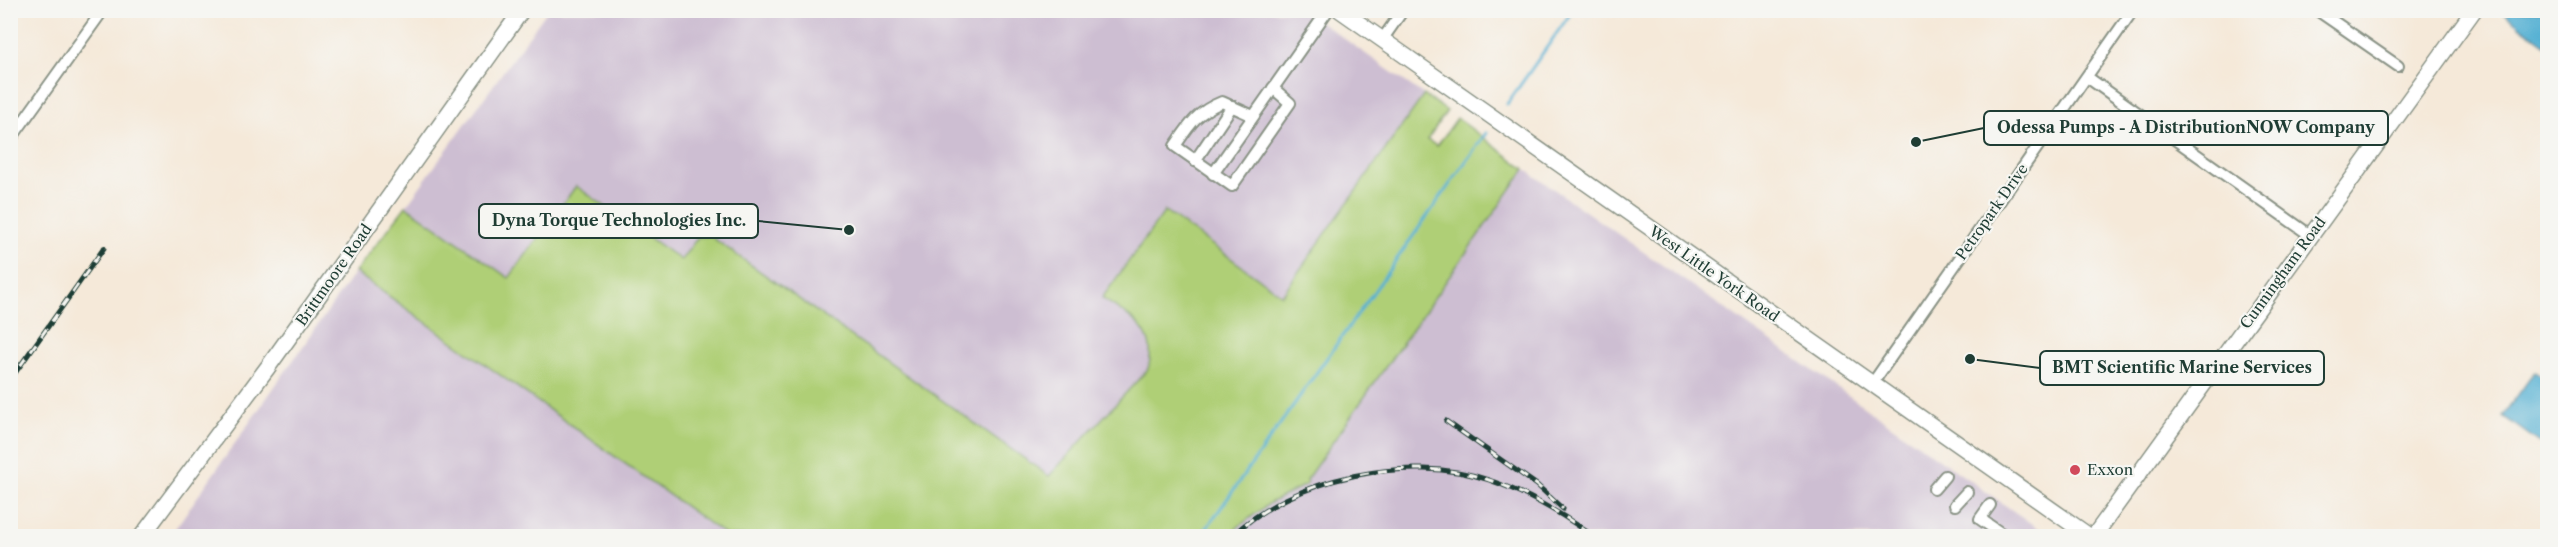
<svg xmlns="http://www.w3.org/2000/svg" width="2558" height="547" font-family="'Libre Caslon Text',serif">
<rect width="100%" height="100%" fill="#f6f6f2"/>
<filter id="ink" filterUnits="userSpaceOnUse"><feTurbulence type="fractalNoise" baseFrequency=".0167" numOctaves="2"/><feDisplacementMap in="SourceGraphic" scale="12" xChannelSelector="R" yChannelSelector="G"/><feConvolveMatrix kernelMatrix="1 2 1 2 8 2 1 2 1" color-interpolation-filters="sRGB"/></filter>
<filter id="wash" filterUnits="userSpaceOnUse"><feTurbulence type="fractalNoise" baseFrequency=".008" numOctaves="4" result="noise"/><feDisplacementMap in="SourceGraphic" scale="24" xChannelSelector="R" yChannelSelector="G"/><feGaussianBlur stdDeviation="1.35" result="paint"/><feColorMatrix in="noise" values="0 0 0 0 0 0 0 0 0 0 0 0 0 0 0 0 0 1.4 0 .05"/><feComposite in="paint" operator="in"/></filter>
<g filter="url(#wash)">
<rect width="100%" height="100%" fill="#f5e9d9"/>
<g fill="#cdbed2">
<polygon points="547,11 1305,11 1424,95 1282,295 1165,211 1102,297 1140,325 1150,339 1152,353 1148,369 1049,476 710,236 698,237 681,261 576,186 509,278 406,206"/>
<polygon points="1525,169 2049,536 1226,536 1270,503 1307,485 1306,480"/>
<polygon points="355,272 727,536 170,536"/>
</g>
<path fill="#afcf76" stroke="#678655" stroke-width="1.5" d="M1424 95 1447 111 1427 140 1437 146 1457 118 1525 169 1306 480 1307 484 1270 503 1226 536H727L355 272 406 206 509 278 576 186 681 260 698 237 710 236 1049 476 1148 369C1159 329 1130 318 1102 298L1165 211 1282 295Z"/>
<g fill="#55b0d3" stroke="#3a7684" stroke-width="1.5">
<polygon points="2500,11 2547,11 2547,46"/>
<polygon points="2535,371 2547,380 2547,448 2503,416"/>
</g>
<g fill="none" stroke-linecap="round" stroke-linejoin="round">
<g stroke="#55b0d3" stroke-width="3">
<polyline points="1507,104 1573,10"/>
<polyline points="1201,536 1486,133"/>
</g>
</g>
</g>
<g filter="url(#ink)">
<g fill="none" stroke-linecap="round" stroke-linejoin="round">
<defs>
<g id="street">
<polyline points="2317,10 2398,66"/>
<polyline points="1382,40 1403,10"/>
<polyline points="2087,77 2310,235"/>
<path d="M1253 116 1222 102C1197 112 1190 124 1175 146L1232 186 1290 103 1273 88"/>
<polyline points="10,140 103,10"/>
<polyline points="1195,161 1232,106"/>
<polyline points="1213,174 1328,10"/>
<polyline points="1872,384 2133,10"/>
<polyline points="1934,489 1945,476"/>
<polyline points="1955,505 1967,492"/>
<polyline points="1990,505 1980,519 2005,536"/>
</g>
<g id="secondary">
<polyline points="1340,10 2089,536"/>
<polyline points="142,536 268,367 522,10"/>
<polyline points="2094,536 2474,10"/>
</g>
</defs>
<use href="#street" stroke="#8a9386" stroke-width="14"/>
<use href="#secondary" stroke="#8a9386" stroke-width="18"/>
<use href="#street" stroke="#fff" stroke-width="10"/>
<use href="#secondary" stroke="#fff" stroke-width="15"/>
<defs>
<g id="rail">
<polyline points="10,380 104,248"/>
<polyline points="1446,421 1537,485 1563,509"/>
<path d="M1232 536C1293 477 1410 453 1489 480 1527 493 1561 513 1593 536"/>
</g>
</defs>
<use href="#rail" stroke="#1f3d34" stroke-width="5"/>
<use href="#rail" stroke="#f6f6f2" stroke-width="3" stroke-dasharray="9" stroke-linecap="butt"/>
</g>
</g>
<circle fill="#d1495b" stroke="#f6f6f2" stroke-width="2" cx="2075" cy="470" r="6"/>
<g text-anchor="middle" stroke-width="4.5" stroke-linejoin="round" paint-order="stroke">
<g font-size="15" fill="#1f3d34" stroke="#f6f6f2">
<text transform="translate(1992 212) rotate(-55)" y="5">Petropark Drive</text>
<text transform="translate(2283 273) rotate(-54)" y="5">Cunningham Road</text>
<text transform="translate(1714 274) rotate(35)" y="5">West Little York Road</text>
<text transform="translate(334 275) rotate(-55)" y="5">Brittmoore Road</text>
</g>
<g font-size="15" fill="#1f3d34" stroke="#f6f6f2" text-anchor="start">
<text x="2087" y="475">Exxon</text>
</g>
</g>
<path fill="none" stroke="#1f3d34" stroke-width="2" d="M1916 142L1984 128M849 230L758 221M1970 359L2040 368"/>
<g fill="#1f3d34" stroke="#f6f6f2" stroke-width="2">
<circle cx="1916" cy="142" r="6"/>
<circle cx="849" cy="230" r="6"/>
<circle cx="1970" cy="359" r="6"/>
</g>
<g fill="#f6f6f2" stroke="#1f3d34" stroke-width="2">
<rect x="1984" y="111" width="404" height="34" rx="6"/>
<rect x="479" y="204" width="279" height="34" rx="6"/>
<rect x="2040" y="351" width="284" height="34" rx="6"/>
</g>
<g font-size="16" text-anchor="middle" font-weight="bold" fill="#1f3d34">
<text x="2186" y="133">Odessa Pumps - A DistributionNOW Company</text>
<text x="619" y="226">Dyna Torque Technologies Inc.</text>
<text x="2182" y="373">BMT Scientific Marine Services</text>
</g>
<rect width="2558" height="547" fill="none" stroke="#f6f6f2" stroke-width="36"/>
</svg>
